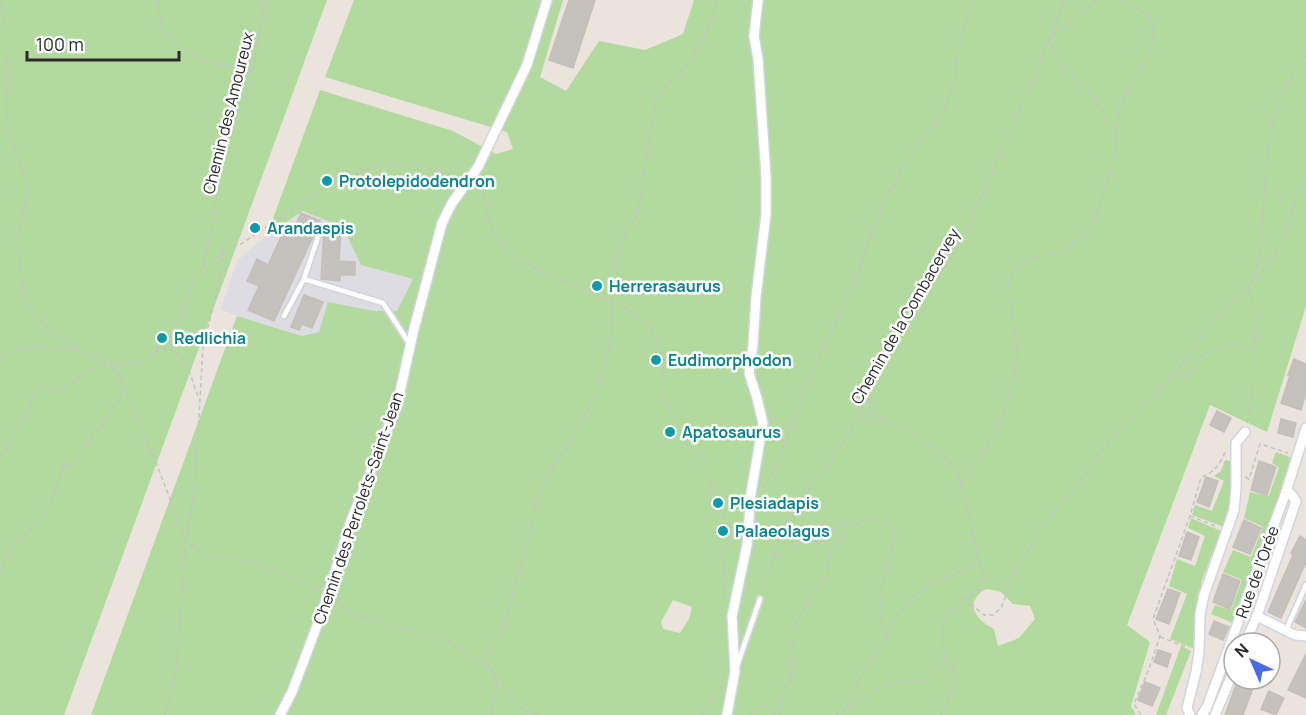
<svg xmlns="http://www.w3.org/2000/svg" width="1306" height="715" font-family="Manrope,sans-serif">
<rect width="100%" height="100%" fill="#eae4dc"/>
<polygon fill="#dedce3" points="303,211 343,226 361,265 413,278 397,311 374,311 319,332 302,336 237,316 221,309 237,261 267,235"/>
<g fill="#b3da9e" fill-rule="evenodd">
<polygon points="0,0 327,0 64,715 0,715"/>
<path d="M354 0H563L540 77 566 91 599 41 645 50 683 34 694 0H1306V306L1267 432 1210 405 1127 625 1150 642 1131 706 1136 715H91L237 316 302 336 319 332 328 302 374 311H397L413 279 361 265 343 227 303 211 267 235 320 90 453 131 496 154 513 149 507 132 325 77ZM988 589 1001 592 1013 604 1030 606 1035 619 1019 638 998 646 994 629C984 624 967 611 976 598 980 593 982 590 988 589ZM673 600 692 607 689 619 680 633 663 629 661 622Z"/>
<polygon points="1276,452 1293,458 1233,623 1211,614 1215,605 1231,610 1242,580 1223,572 1233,550 1251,557 1263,527 1244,518 1250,492 1269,496 1279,467 1272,463"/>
<path d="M1225 460 1231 461C1231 484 1231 505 1224 527L1192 515 1195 505 1212 511 1224 481 1214 476 1221 471Z"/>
<polygon points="1191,518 1221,531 1202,580 1196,616 1195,649 1170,639 1187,594 1169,586 1177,559 1195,566 1205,536 1188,528"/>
<polygon points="1181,646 1191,651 1166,715 1156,715"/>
</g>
<g fill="#c5c1bc" stroke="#c5bfb6" stroke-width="1.5">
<polygon points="569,0 595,0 573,68 549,60"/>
<polygon points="301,213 320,221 274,321 248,310 259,286 247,281 257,259 268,265 287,224 295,227"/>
<polygon points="324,227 341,228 339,261 355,262 355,275 340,275 340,281 321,279"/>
<polygon points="304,295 323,302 312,328 302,324 299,330 291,327"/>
<polygon points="1294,359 1306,364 1306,393 1301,410 1281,403 1290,375 1288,375"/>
<polygon points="1217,411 1231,418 1224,432 1210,425"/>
<polygon points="1281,419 1296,423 1293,437 1278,433"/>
<polygon points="1259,461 1276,467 1267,495 1251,490"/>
<polygon points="1206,477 1218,481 1209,507 1197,502"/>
<polygon points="1244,520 1261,528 1250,554 1233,547"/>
<polygon points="1187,532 1199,537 1191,560 1179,556"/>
<polygon points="1300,536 1306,540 1306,562 1281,618 1268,612 1293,555 1291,553"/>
<polygon points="1223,574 1240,581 1230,609 1213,602"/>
<polygon points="1168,589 1180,593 1169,624 1156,619"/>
<polygon points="1306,600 1306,628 1295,622"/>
<polygon points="1214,621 1229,627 1223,640 1209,634"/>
<polygon points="1158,650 1171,654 1167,667 1154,662"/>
<polygon points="1306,654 1306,698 1288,690"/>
<polygon points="1270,658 1279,663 1270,682"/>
<polygon points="1238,679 1244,679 1255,683 1243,715 1225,715"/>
<polygon points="1145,682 1160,688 1152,706 1138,700"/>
<polygon points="1269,691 1284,698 1276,715 1261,709"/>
</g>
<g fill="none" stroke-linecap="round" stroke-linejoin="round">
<defs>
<g id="service">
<polyline points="304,279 383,303 409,343"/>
<polyline points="284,316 304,279 319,234"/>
<polyline points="1286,630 1306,585"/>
<polyline points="737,666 760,599"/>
</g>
<g id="minor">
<polyline points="1257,616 1295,635 1306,636"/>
<polyline points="1245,643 1257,616 1296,501 1291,494 1286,492"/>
<polyline points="280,715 292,692 324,607 351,521 397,405 414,329 442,223 452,203 478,167 527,65 547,0"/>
<polyline points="727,715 735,671 732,616 747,545 751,493 763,423 757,398 749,373 753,345 756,297 766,214 766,177 758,59 754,36 758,0"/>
<polyline points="1190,715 1187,708 1196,672 1199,652 1200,614 1204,595 1234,510 1236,488 1236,443 1245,432"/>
<polyline points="1202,715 1207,707 1286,492 1306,428"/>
<polyline points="1215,715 1234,670"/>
</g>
</defs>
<use href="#service" stroke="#d2d4e0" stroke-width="8"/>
<use href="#minor" stroke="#d2d4e0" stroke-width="12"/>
<g stroke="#c3c3c3" stroke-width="1.5" stroke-dasharray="4.5 3" stroke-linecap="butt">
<polyline points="1,0 5,23 8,131 26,180 27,191 26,202 17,240 22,280 27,303 44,325 64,341 79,350 115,364 144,362 179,326 188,294 203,266 210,236 225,152 251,76 265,0"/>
<polyline points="158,0 162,29 182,49 206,62 252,69"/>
<polyline points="1097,0 1049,39 1063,68 1093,97 1116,131"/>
<polyline points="475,187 484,193 489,222 497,237 518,258 543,273 611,300 633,312 642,319 655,335 664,361 661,388 668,406 687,445 703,454 710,480 711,501 713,505 721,511 732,533 722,554 725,580 724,602"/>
<polyline points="203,266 213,262 224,248 241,244 329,185 376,165 417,164 457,178"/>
<path d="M1251 282C1261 262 1262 236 1263 214 1267 154 1267 105 1306 56"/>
<polyline points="155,352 170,349 185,360 199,399"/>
<path d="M0 355C31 346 46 344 78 350"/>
<polyline points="115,365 159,470 186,541 204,555 252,562 277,570 319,590"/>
<polyline points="1178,370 1186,379 1200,356 1228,344 1252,348"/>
<polyline points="859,418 887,421"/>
<polyline points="1247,423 1253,394 1254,340 1259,320 1248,286"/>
<path d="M0 454H4L10 442 16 435 21 419 31 405 32 398 41 387 60 389 78 379C81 368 85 372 93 370 98 368 102 365 107 363"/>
<polyline points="1245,477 1249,479 1260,444 1288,453"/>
<polyline points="962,483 996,433 1014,378 1018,356 1010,297 1009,284 1013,273 1018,266 1029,259 1060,252 1080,238 1089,229 1096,218 1109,176 1114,164 1119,107 1151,50 1154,28 1150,16 1123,0"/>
<polyline points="763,488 777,466 808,382 852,288 887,193 893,187 899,172 918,144 943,114 955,80 957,56 972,0"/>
<polyline points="1190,516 1218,527"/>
<polyline points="773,557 791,551 810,532 822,524 814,543 824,541 842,520 851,526 840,539 831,552 827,573 796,623 790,661 791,680 778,702 779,715"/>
<path d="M0 572 13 547 24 535 37 524 49 509 58 481 63 470 61 465 69 467 119 401C122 387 118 376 111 364"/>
<polyline points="762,592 783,530 792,510 830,464 857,418 876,381 928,290 962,241 1035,75 1065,0"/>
<polyline points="965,599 984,615 993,615 1001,608 1019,564 1049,517 1081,481 1101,450 1178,369 1208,327 1248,287 1274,257 1285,235 1295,203 1306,185"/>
<polyline points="336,600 355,615 380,623 424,633 448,641 489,667"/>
<path d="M887 636C897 613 910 594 933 584 949 576 967 572 978 558"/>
<polyline points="1160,637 1189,648"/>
<polyline points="492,671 520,707 537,715"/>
<path d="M846 707 869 661 887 637C872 610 884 580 891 553 893 546 896 536 893 529 892 526 890 524 888 521 875 516 864 518 852 526"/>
<polyline points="165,715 176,671 186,541 195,486 203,346 218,288 224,249"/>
<polyline points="491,715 497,684 486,658 487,653 501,635 505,624 510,601 530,534 537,497 546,478 574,437 597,391 605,367 613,323 610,283 620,245 638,213 655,106 663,87 683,71 694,55 707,29 718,0"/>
<polyline points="701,715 722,687"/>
<polyline points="751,715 756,707 765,706 775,715"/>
<polyline points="836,715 851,705 892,683 930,680 944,659 943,626 947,615 965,599 975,592 981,586 983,575 959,475 947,459 929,443 873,413 868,406 871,393"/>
<polyline points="941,715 955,682 952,665 945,659"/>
<path d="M1141 715 1134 704 1149 669 1160 636 1153 619 1190 516 1201 478C1216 470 1219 466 1226 450"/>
</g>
<use href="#service" stroke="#fff" stroke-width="4.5"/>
<use href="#minor" stroke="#fff" stroke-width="9"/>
</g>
<g fill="#0f9aa8" stroke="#fff" stroke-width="2">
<circle cx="327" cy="181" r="6"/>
<circle cx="255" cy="228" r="6"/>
<circle cx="597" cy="286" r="6"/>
<circle cx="162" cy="338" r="6"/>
<circle cx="656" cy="360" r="6"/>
<circle cx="670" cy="432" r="6"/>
<circle cx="718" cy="503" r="6"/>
<circle cx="723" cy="531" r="6"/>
</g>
<g text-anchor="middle" stroke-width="5" stroke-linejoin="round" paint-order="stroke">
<g font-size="16" fill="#292929" stroke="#fff">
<text transform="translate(228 113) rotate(-76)" y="6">Chemin des Amoureux</text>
<text transform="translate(905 316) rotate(-60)" y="6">Chemin de la Combacervey</text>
<text transform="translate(358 508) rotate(-71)" y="6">Chemin des Perrolets-Saint-Jean</text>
<text transform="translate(1257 572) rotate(-70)" y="6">Rue de l'Orée</text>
</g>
<g font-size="16" font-weight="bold" fill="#0d838f" stroke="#fff" text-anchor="start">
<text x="339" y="187">Protolepidodendron</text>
<text x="267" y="234">Arandaspis</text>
<text x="609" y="292">Herrerasaurus</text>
<text x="174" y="344">Redlichia</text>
<text x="668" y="366">Eudimorphodon</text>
<text x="682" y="438">Apatosaurus</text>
<text x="730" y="509">Plesiadapis</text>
<text x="735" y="537">Palaeolagus</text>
</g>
</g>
<g transform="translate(1252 661) rotate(316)"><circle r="28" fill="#ffffff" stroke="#a9a9a9" stroke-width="1.5"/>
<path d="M0-4.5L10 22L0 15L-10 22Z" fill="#4d6ae5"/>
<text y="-9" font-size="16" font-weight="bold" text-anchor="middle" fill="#292929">N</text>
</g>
<path d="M27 51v9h152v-9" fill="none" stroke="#292929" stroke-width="3"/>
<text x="36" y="51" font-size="18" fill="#292929" stroke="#ffffff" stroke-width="4.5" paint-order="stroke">100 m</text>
</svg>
